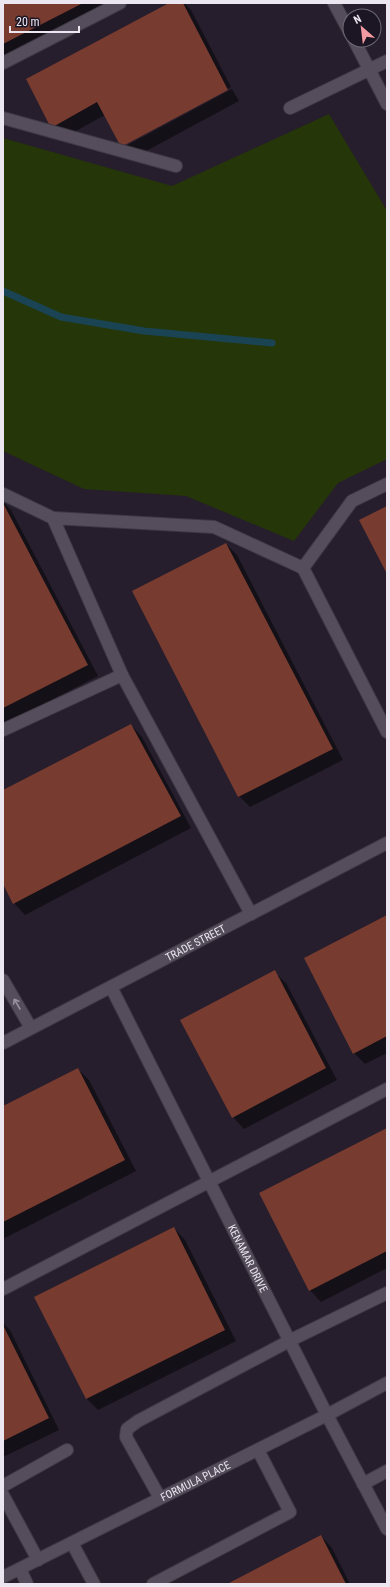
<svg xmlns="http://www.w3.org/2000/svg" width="390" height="1587" font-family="'Roboto Condensed',sans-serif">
<rect width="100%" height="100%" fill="#261e2c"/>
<polygon fill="#253609" points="329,114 387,211 387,459 338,483 294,541 186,496 84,489 3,451 3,138 172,186"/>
<g fill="#0007">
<polygon points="3,3 116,3 3,61"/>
<polygon points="172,3 184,3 191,10 231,87 124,144 124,147 232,89 239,101 133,158 122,147 105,115 63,138 52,127"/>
<polygon points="3,502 11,510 98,676 5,724 3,722"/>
<polygon points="226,544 237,555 343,760 250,807 239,796"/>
<polygon points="131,725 142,737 191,828 25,915 14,903 3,882 3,791"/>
<polygon points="387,916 387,1053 365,1064 354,1053"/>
<polygon points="274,972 286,983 337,1080 244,1129 233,1117"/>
<polygon points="78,1069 89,1080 136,1171 3,1239 3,1107"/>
<polygon points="387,1129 387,1268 321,1302 310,1290"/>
<polygon points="174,1228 185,1240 236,1341 98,1410 87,1399 36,1298"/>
<polygon points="3,1323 10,1330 59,1430 3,1457"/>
<polygon points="321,1536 332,1548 350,1584 229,1584"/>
</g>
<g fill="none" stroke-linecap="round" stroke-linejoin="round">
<polyline stroke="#1a4454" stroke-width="7" points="3,291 61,317 144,331 272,343"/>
</g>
<g fill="#783b2f">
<polygon points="3,3 83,3 3,44"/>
<polygon points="169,3 183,3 228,90 121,147 97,102 51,128 26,79"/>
<polygon points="3,503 88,665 3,708"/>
<polygon points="387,506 387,574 359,520"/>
<polygon points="226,543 333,749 238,797 132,591"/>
<polygon points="131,724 181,816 13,904 3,884 3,790"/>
<polygon points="387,915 387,1036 353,1054 304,958"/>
<polygon points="275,970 326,1068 232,1118 180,1020"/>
<polygon points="78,1068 125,1160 3,1222 3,1106"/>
<polygon points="387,1128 387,1251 309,1291 259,1193"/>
<polygon points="174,1227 225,1330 86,1399 34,1297"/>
<polygon points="3,1325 49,1418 3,1441"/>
<polygon points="321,1535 346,1584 227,1584"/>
</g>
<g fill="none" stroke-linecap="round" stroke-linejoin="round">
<defs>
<g id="minor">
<polyline points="334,3 350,33"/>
<polyline points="354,40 387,104"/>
<polyline points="3,63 120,3"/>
<polyline points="290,108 387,61"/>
<polyline points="3,118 176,166"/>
<polyline points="3,494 53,518"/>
<polyline points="303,568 387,732"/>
<polyline points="122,675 53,518 214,527 303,568 352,501 387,484"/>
<polyline points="3,730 122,675 251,914"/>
<polyline points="3,980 31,1028"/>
<path id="s1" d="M111 987 327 1415 387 1529"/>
<path id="s2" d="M3 1043 387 843"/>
<polyline points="3,1289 387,1089"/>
<polyline points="363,1484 387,1471"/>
<polyline points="3,1486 67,1450"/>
<polyline points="3,1495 38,1560"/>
<polyline points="160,1498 126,1437 127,1429 138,1421 291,1340 387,1293"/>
<polyline points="72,1543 94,1584"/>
<polyline points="20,1569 27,1584"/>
<path id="s3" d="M3 1577 327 1415 387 1383"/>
<polyline points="153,1584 290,1512 258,1450"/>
</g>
</defs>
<use href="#minor" stroke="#3f3944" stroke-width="14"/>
<use href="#minor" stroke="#554d5c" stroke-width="12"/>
</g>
<defs><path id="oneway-shaft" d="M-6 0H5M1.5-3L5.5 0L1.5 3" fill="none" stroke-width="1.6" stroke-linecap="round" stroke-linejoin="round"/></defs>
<use stroke="#98929f" href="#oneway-shaft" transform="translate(17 1004) rotate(-120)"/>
<g text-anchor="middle" stroke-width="4" stroke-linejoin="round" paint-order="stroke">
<g font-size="11" fill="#ebe6f0" stroke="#1c1523">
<text dy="4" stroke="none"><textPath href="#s2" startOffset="217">TRADE STREET</textPath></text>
<text dy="4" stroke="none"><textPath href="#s1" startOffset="304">KENAMAR DRIVE</textPath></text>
<text dy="4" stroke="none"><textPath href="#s3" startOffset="215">FORMULA PLACE</textPath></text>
</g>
</g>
<rect width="390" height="1587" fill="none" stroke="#ebe6f0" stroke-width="8"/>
<g transform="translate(362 28) rotate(332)"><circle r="19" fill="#1c1523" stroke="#6f6975"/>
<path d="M0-3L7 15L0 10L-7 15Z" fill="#f49aa2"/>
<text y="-6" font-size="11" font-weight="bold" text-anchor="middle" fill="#ebe6f0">N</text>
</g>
<path d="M10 26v6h69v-6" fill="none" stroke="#ebe6f0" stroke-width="2"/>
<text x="16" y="26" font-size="12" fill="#ebe6f0" stroke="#1c1523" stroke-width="3" paint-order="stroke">20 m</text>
</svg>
